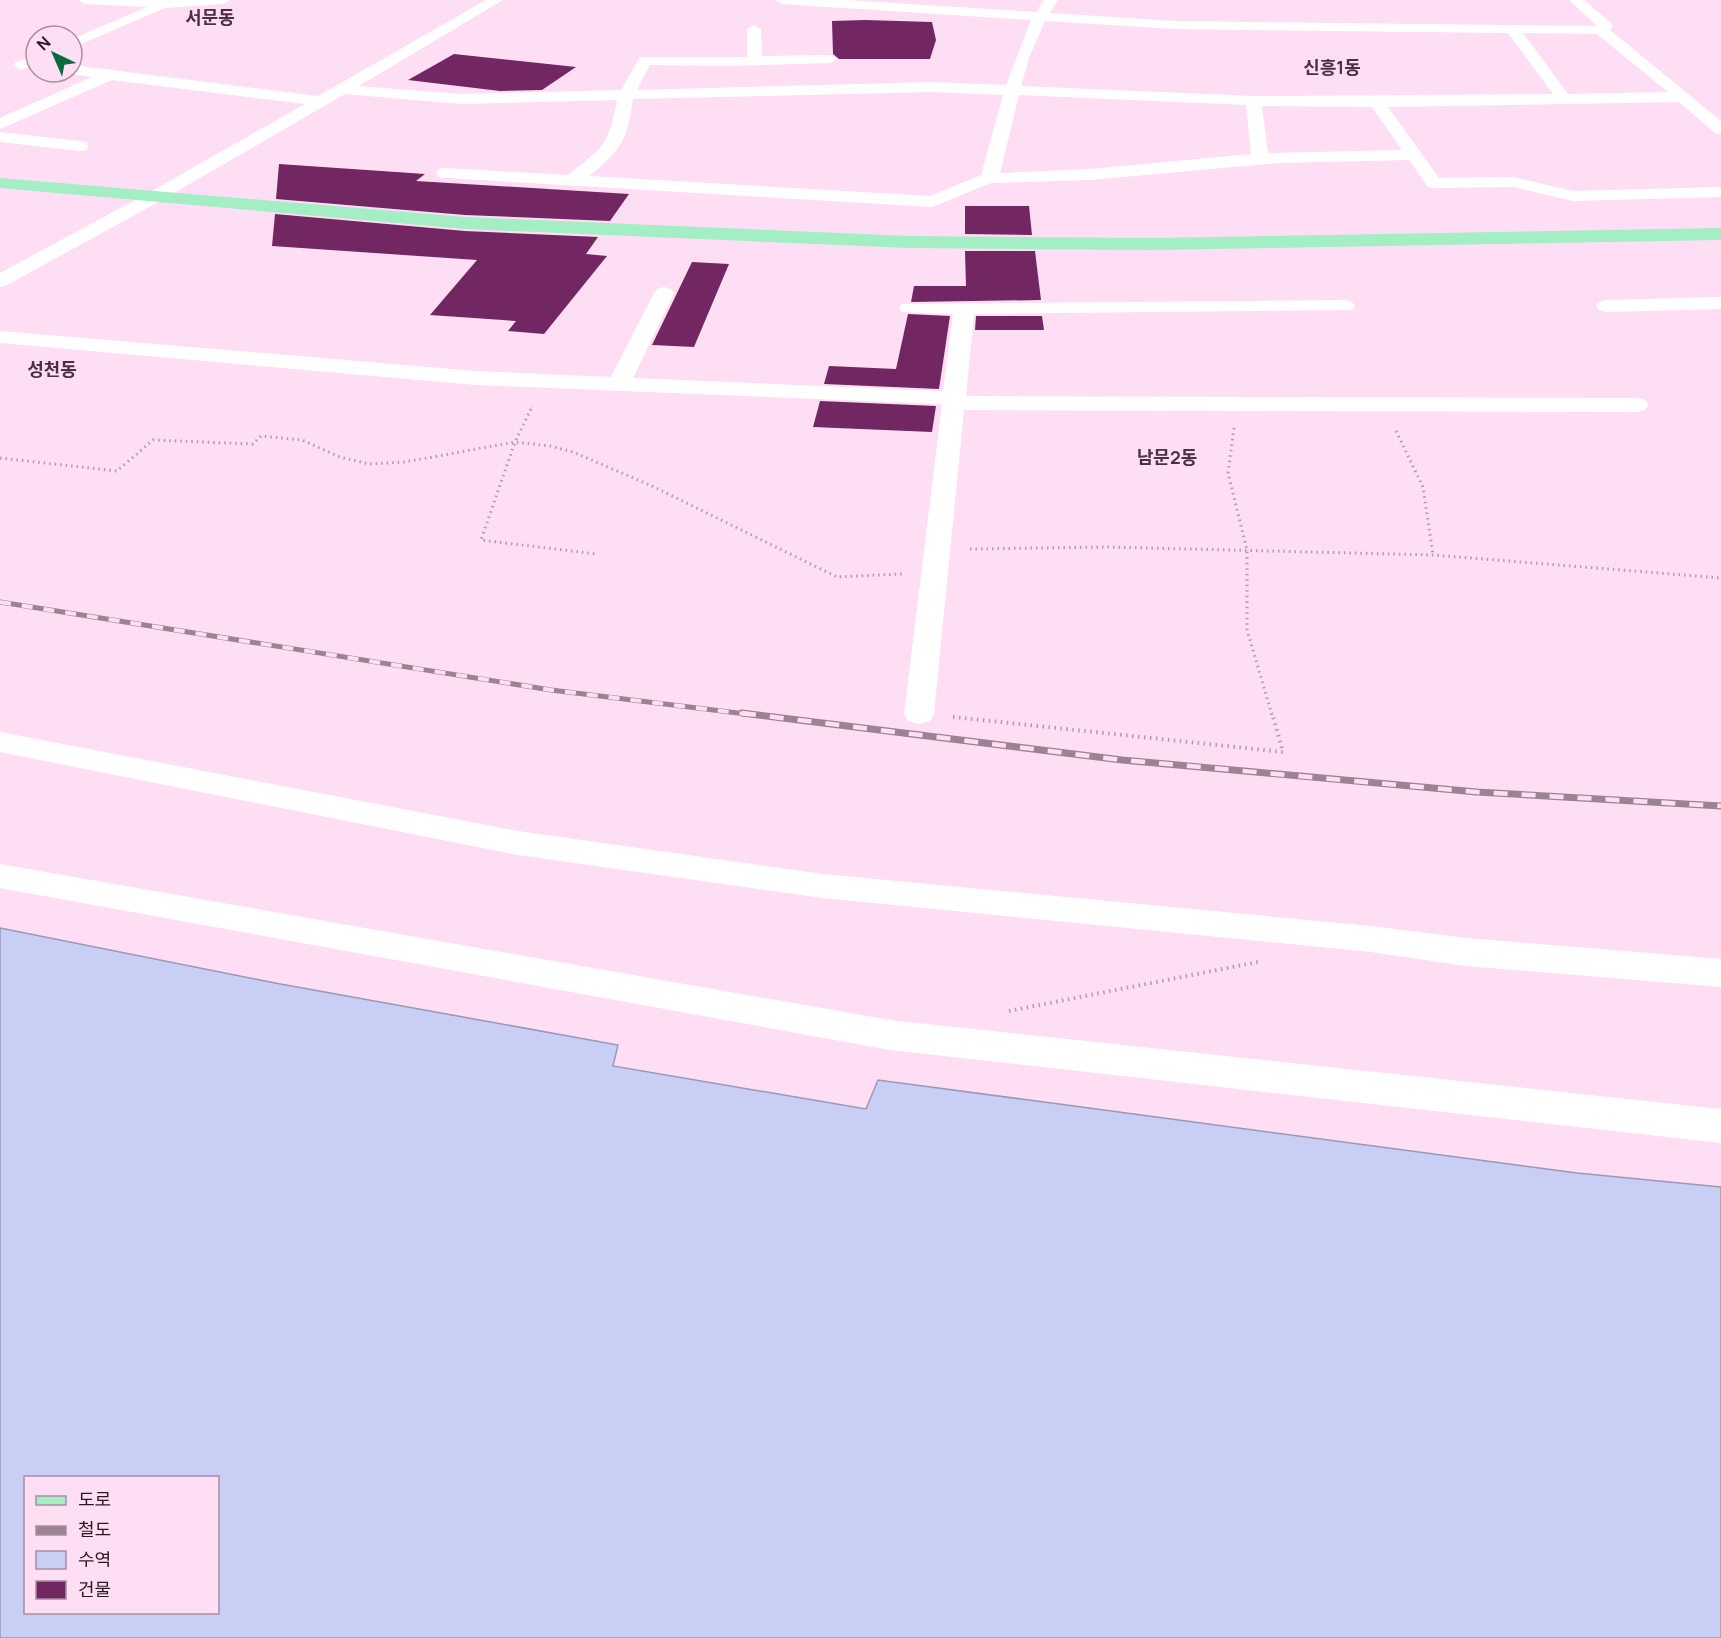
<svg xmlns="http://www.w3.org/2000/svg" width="1721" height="1638" font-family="Manrope,'Noto Sans KR',sans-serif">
<rect width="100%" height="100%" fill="#fedef4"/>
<path fill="#c9cff4" stroke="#9998b6" stroke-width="1.5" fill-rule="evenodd" d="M0 928 275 983 618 1045 613 1066 866 1109 878 1080 1577 1173 1721 1187V1638H0ZM26 1478H218V1612H26Z"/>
<g fill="#722762">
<polygon points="865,20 932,22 936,40 930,59 839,59 833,54 832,21"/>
<polygon points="454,54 576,67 542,90 500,91 408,80"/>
<polygon points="279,164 425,174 416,181 629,194 610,221 465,215 276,199"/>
<polygon points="965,206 1029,206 1032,235 965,234"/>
<polygon points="275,214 465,231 598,237 586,254 607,256 544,334 508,331 516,321 430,315 477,260 272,246"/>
<polygon points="965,251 1035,251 1041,300 911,302 914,286 966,286"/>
<polygon points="692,262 729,264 694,347 652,345"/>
<polygon points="908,314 950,316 939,389 824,384 829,366 896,369"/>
<polygon points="976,316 1042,316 1044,330 975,330"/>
<polygon points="820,401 936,406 932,432 813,427"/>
</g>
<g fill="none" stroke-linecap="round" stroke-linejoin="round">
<polyline stroke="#b49aac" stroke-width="2" stroke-dasharray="1 3" stroke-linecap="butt" points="530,410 532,406"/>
<g stroke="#b49aac" stroke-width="3" stroke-dasharray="1.5 4" stroke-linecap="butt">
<polyline points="531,409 515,442 481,540 596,554"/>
<polyline points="1234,428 1228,473 1247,550 1247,630 1272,715"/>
<polyline points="1396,431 1423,487 1433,555"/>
<polyline points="0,458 117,471 153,440 253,444 261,436 302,440 340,457 369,464 405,462 515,442 550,446 573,452 652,486 837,577 902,574"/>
<polyline points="970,549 1107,547 1433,555 1721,578"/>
</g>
<g stroke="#b49aac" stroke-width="4" stroke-dasharray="1.5 4.5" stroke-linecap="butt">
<polyline points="953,717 1283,752 1272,713"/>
<polyline points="1009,1011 1258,962"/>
</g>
<g fill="#fff" fill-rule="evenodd">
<polygon points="78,0 230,0 223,4 165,8 72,48 72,39 147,7 85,4"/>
<path d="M486 0H503L359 86 461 94 621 90 640 57H747V29L754 25 761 29 762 56 830 55 837 59 830 63 725 66 650 65 637 90 933 82 1006 85 1031 20 782 4 775 0H846L1036 12 1044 0H1058L1050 13 1175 21 1597 26 1569 0H1584L1611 23 1613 26 1610 30 1721 121V134L1715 133 1679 102 1388 107 1439 178 1513 177 1573 191 1721 187V197L1573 201 1513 187 1434 188 1428 187 1409 160 1278 163 1090 180 991 183 932 207 445 178 439 177 436 173 439 169 445 168 568 175C603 148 609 144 617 100L461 104 345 94 162 200 7 285 0 287V273L150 192 305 104 112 80 0 129V118L92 77 67 73 72 72V65L318 96ZM1045 21 1175 29 1508 33 1553 94 1253 96 1021 86 1029 58ZM1523 33 1597 34 1668 92 1568 94ZM933 92 1003 95 981 175 930 196 589 176C621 150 627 141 633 99ZM1019 95 1246 105 1251 154 1090 169 1000 173ZM1262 106 1372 107 1402 150 1268 153Z"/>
<polygon points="36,55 36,64 21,70 13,65 16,62"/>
<polygon points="0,132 80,141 86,142 88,146 86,150 80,151 0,142"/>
<polygon points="664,287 671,289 674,293 633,378 943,391 953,314 902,312 899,308 902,304 1345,300 1352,302 1355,306 1352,310 974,314 966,396 1637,398 1645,400 1649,405 1645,410 1637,412 964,410 934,714 930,721 919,724 908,721 904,714 942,404 476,385 0,343 0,331 476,371 611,377 654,293 657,289"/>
<polygon points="1721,297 1721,309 1606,312 1599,310 1596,306 1599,302 1606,300"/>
<polygon points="0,732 518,831 823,874 1371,926 1466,938 1721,959 1721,987 1466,966 1371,952 823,898 518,855 0,752"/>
<polygon points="0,864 890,1020 1721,1109 1721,1143 890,1050 0,888"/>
</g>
<polygon fill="#a3eec5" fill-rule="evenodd" points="0,178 465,217 909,236 1152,238 1721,228 1721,240 1152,250 909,248 465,229 0,188"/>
<defs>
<polyline id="rail-far1" points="0,602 551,690 754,715"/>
<polyline id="rail" points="742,713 1122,760 1477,792 1721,806"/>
</defs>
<use href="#rail-far1" stroke="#9b8394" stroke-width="5"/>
<use href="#rail" stroke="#9b8394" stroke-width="7"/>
<use href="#rail-far1" stroke="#fedef4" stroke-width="4" stroke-dasharray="11" stroke-linecap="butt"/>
<use href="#rail" stroke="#fedef4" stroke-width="4.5" stroke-dasharray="14" stroke-linecap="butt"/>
</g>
<g text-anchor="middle" stroke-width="6" stroke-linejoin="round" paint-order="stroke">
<g font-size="18" font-weight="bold" fill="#4d2e45" stroke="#fedef4">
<text x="210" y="24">서문동</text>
<text x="1332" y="74">신흥1동</text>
<text x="52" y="376">성천동</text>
<text x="1167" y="464">남문2동</text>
</g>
</g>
<rect x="24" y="1476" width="195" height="138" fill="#fedef4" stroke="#a88fa1" stroke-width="1.5"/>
<rect x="36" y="1496" width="30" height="9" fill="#a3eec5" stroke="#a88fa1" stroke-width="1.5"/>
<text x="78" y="1506" font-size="18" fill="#281924">도로</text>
<rect x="36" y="1526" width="30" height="9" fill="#9b8394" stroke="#a88fa1" stroke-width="1.5"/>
<text x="78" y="1536" font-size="18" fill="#281924">철도</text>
<rect x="36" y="1551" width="30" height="18" fill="#c9cff4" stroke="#a88fa1" stroke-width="1.5"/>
<text x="78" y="1566" font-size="18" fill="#281924">수역</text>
<rect x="36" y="1581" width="30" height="18" fill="#722762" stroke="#a88fa1" stroke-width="1.5"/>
<text x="78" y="1596" font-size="18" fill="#281924">건물</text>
<g transform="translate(54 54) rotate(316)"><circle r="28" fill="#fedef4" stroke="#a88fa1" stroke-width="1.5"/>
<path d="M0-4.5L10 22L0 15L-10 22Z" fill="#096b41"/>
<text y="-9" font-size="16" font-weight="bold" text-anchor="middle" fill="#281924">N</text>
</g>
</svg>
